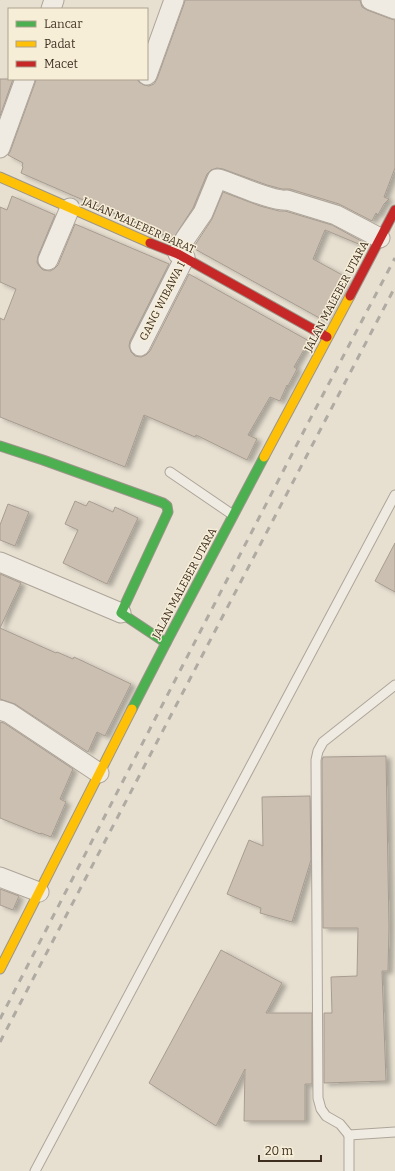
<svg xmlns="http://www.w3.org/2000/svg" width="395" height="1171" font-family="Bitter,serif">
<defs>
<filter id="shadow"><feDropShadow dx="4.5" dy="2.5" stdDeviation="2" flood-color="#0004"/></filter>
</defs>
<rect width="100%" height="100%" fill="#e7e0d1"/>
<g fill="#cbbfb2" stroke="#a89c90" filter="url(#shadow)">
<polygon points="185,0 360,0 362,7 367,10 391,19 395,20 395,168 384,197 389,199 384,204 378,215 376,213 372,221 339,204 290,189 282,189 267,185 223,169 217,168 211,170 207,174 193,208 173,239 21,173 23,167 22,166 23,163 8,155 10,152 35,83 36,79 137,79 139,82 144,85 149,86 154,84 157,79 184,4"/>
<polygon points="0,79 13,79 0,116"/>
<polygon points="223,192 260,206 279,211 285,211 332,225 363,242 361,245 325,230 313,259 346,277 323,320 193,248 212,219"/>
<polygon points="12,196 55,215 38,256 37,262 39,266 43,270 50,271 54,269 58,265 75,224 169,264 130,341 129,346 131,352 135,356 141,357 146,355 150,351 189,274 309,341 294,367 297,369 288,386 287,385 280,401 270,397 248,435 257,439 247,460 196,435 195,437 144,415 125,467 0,417 0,318 4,320 16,289 0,282 0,207 7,210"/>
<polygon points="75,501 86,506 89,501 113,512 115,507 138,518 107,584 63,563 78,530 65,524"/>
<polygon points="8,504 29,512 15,546 0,540 0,525"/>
<polygon points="395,543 395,592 375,581"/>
<polygon points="0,574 21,583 0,628 56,653 57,652 73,659 74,657 131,684 105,736 97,732 88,752 15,704 0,699"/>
<polygon points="0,722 4,723 73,769 60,799 66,802 51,837 41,833 40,834 0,818"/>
<polygon points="386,756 389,927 388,971 382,971 386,1081 324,1083 324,1013 332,1013 331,977 357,976 358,928 323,928 322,761 323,757"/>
<polygon points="310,796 311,860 292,922 260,913 261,908 227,894 249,840 263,846 262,797"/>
<polygon points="0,889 19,896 13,910 0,905"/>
<polygon points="221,950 282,983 266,1013 312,1013 312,1084 305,1084 305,1121 244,1121 245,1069 216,1126 149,1083"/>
</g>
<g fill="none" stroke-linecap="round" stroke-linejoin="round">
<defs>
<g id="lane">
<polyline points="170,472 233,515"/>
<polyline points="395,685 323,742 318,751 316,760 318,1098 321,1109 326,1116 340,1124 349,1135 395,1132"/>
<polyline points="349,1135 349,1171"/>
<polyline points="35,1171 395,495"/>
</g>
<g id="street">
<polyline points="371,0 395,9"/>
<polyline points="51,9 54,0"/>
<polyline points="147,75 174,0"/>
<polyline points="0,148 25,79"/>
<path d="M178 254 185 239 203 213 217 179H219C235 184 273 202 287 200L336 215 380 238"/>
<polyline points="48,260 70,208"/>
<polyline points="140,346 185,257"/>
<polyline points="0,562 121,613"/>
<polyline points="0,710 9,713 99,773"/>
<polyline points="0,877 39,892"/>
</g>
<g id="fast">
<polyline points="0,446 43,460 163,503 167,506 168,512 121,613 166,643"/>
<polyline points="132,709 166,643 264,457"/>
</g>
<g id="slow">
<polyline points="0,177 150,243"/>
<polyline points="264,457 350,296"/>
<polyline points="0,969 132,709"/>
</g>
<g id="jam">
<polyline points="150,243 178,254 327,337"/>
<polyline points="350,296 395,210"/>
</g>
</defs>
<use href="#lane" stroke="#ada599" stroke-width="11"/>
<use href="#street" stroke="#ada599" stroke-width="21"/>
<use href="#fast" stroke="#9c958a" stroke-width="11"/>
<use href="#slow" stroke="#9c958a" stroke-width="11"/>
<use href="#jam" stroke="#9c958a" stroke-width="11"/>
<use href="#lane" stroke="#efebe3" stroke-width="9"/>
<use href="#street" stroke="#efebe3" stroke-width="19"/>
<use href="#fast" stroke="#4caf50" stroke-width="9"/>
<use href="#slow" stroke="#ffc107" stroke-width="9"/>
<use href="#jam" stroke="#c62828" stroke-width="9"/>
<g stroke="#afaaa2" stroke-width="3" stroke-dasharray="7 7" stroke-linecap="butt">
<polyline points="0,1019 307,425 395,258"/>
<polyline points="0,1042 395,287"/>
</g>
</g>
<g text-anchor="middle" stroke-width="3" stroke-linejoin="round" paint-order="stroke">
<g font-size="11" fill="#3d2e20" stroke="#f7eed8">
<text transform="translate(139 225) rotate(24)" y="4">JALAN MALEBER BARAT</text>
<text transform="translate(336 296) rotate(-62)" y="4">JALAN MALEBER UTARA</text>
<text transform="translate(162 301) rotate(-63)" y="4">GANG WIBAWA I</text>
<text transform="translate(184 583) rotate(-62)" y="4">JALAN MALEBER UTARA</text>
</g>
</g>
<rect x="8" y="8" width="140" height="72" fill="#f7eed8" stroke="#ada18e"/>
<rect x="16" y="21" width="20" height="6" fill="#4caf50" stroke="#ada18e"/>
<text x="44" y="28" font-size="12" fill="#3d2e20">Lancar</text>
<rect x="16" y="41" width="20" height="6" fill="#ffc107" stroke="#ada18e"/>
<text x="44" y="48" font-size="12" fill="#3d2e20">Padat</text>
<rect x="16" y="61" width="20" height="6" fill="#c62828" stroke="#ada18e"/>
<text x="44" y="68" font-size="12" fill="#3d2e20">Macet</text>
<path d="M259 1155v6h62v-6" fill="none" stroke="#3d2e20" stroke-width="2"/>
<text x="265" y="1155" font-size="12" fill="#3d2e20" stroke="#f7eed8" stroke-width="3" paint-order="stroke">20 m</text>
</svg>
